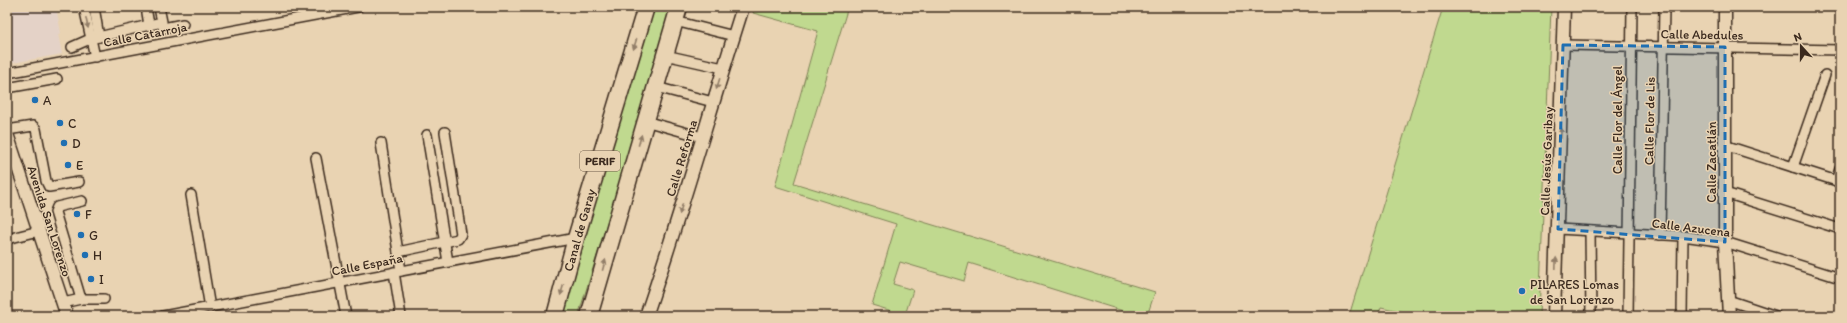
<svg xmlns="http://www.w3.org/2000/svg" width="1847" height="323" font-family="Itim,sans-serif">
<rect width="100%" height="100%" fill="#e9d3b2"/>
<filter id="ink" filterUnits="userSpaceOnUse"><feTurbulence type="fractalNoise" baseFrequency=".025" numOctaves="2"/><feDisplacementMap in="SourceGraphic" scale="8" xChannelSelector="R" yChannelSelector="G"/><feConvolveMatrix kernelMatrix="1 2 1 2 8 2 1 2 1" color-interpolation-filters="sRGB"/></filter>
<g filter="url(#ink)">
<polygon fill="#e4d2c7" points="7,7 56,7 61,33 58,34 62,54 7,64"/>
<g fill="#c0d98f" stroke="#7e8256">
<polygon points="651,7 675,7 578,316 563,316"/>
<polygon points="755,7 848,7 794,183 1155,292 1147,316 1139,316 969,263 964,281 900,262 893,284 913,290 905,315 872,305 896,224 775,186 818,31 753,13"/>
<polygon points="1443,7 1551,7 1539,316 1422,316 1381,307 1378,316 1349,316"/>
</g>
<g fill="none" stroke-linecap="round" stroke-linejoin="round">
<defs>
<g id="street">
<polyline points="84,7 95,57"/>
<polyline points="94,7 99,37"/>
<polyline points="146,7 149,25"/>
<polyline points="675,21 734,36"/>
<polyline points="163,28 183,24"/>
<polyline points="1563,45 1840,50"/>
<polyline points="72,47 90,39 162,22 159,7"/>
<polyline points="665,55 723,68"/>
<polyline points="7,73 358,7"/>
<polyline points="656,87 713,102"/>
<polyline points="7,88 57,79"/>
<polyline points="645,121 702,137"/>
<polyline points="7,130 33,126 36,129 46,181 49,187 79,182"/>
<polyline points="427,135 448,262"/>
<polyline points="381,143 401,271"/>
<polyline points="1724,145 1840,182"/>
<polyline points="316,158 346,316"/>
<polyline points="1793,167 1825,75"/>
<polyline points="1836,181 1840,169"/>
<polyline points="1725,193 1840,229"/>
<polyline points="191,195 210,308"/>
<polyline points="1558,229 1683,236 1725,242 1840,278"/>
<polyline points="1590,231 1591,316"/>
<polyline points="1660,235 1664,7"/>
<polyline points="7,239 39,231"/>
<polyline points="398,252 458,239 461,234 445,132"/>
<polyline points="394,272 401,316"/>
<polyline points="81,299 55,212 57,207 82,201"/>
<polyline points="1728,300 1776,316"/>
<polyline points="63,303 81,299 104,299"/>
<polyline points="163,316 576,238"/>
<polyline points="1628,316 1632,7"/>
<polyline points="1682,316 1683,236"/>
</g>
<g id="secondary">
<polyline points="1725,7 1725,242 1729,316"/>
<polyline points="7,134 67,316"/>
<path d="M646 316C681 214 710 110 743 7"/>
<polyline points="1554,316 1564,7"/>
</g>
<g id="highway">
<polyline points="555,316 576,238 646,7"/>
<polyline points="589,316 679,7"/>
</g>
</defs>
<use href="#street" stroke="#3b2a1e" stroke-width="12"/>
<use href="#secondary" stroke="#3b2a1e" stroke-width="15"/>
<use href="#highway" stroke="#3b2a1e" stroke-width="19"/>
<use href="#street" stroke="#e9d3b2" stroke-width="9"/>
<use href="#secondary" stroke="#e9d3b2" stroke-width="12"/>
<use href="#highway" stroke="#e9d3b2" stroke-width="16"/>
</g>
<defs><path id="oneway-solid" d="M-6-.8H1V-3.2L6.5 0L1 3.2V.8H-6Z"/></defs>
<g fill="#927e68">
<use href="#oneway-solid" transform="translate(87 23) rotate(78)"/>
<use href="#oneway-solid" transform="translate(635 44) rotate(107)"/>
<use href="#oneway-solid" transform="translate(718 84) rotate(108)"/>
<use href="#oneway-solid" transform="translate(1561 133) rotate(-88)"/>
<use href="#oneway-solid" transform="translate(640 140) rotate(-74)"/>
<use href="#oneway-solid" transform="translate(681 209) rotate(106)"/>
<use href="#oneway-solid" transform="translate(1556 263) rotate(-88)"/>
<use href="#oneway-solid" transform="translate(604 265) rotate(-74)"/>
<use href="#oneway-solid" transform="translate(562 290) rotate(106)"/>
</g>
</g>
<path fill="#1f6fb2" fill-opacity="0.2" stroke="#1f6fb2" stroke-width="3" stroke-dasharray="8 5" stroke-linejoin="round" d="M1563 45 1725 47V242L1558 229Z"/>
<g fill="#1f6fb2" stroke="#e9d3b2" stroke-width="1.5">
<circle cx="35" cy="100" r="4"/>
<circle cx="60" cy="123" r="4"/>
<circle cx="64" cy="143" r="4"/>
<circle cx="68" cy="165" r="4"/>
<circle cx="77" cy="214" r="4"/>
<circle cx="81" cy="235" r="4"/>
<circle cx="85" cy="255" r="4"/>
<circle cx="91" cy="279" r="4"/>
<circle cx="1522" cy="291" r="4"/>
</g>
<g text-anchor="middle" stroke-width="3" stroke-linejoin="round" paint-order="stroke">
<rect fill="#e9d3b2" stroke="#6f5d4a" stroke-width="1" x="580" y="151" width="40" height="20" rx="3"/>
<g font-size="12" font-weight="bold" fill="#3b2a1e">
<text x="600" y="165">PERIF</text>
</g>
<g font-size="13" fill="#3b2a1e" stroke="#e9d3b2">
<text transform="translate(145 34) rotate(-11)" y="5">Calle Catarroja</text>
<text transform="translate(1702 34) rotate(1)" y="5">Calle Abedules</text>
<text transform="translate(1617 120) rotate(-90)" y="5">Calle Flor del Ángel</text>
<text transform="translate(1649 121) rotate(-89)" y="5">Calle Flor de Lis</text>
<text transform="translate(681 158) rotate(-73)" y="5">Calle Reforma</text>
<text transform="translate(1546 161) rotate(-88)" y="5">Calle Jesús Garibay</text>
<text transform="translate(1711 162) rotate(-90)" y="5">Calle Zacatlán</text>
<text transform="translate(50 221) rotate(72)" y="5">Avenida San Lorenzo</text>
<text transform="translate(1691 227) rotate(7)" y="5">Calle Azucena</text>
<text transform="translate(579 230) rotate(-74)" y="5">Canal de Garay</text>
<text transform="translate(367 264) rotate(-11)" y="5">Calle España</text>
</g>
<g font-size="13" fill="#3b2a1e" stroke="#e9d3b2" text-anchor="start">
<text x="43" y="105">A</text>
<text x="68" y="128">C</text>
<text x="72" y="148">D</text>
<text x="76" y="170">E</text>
<text x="85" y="219">F</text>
<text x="89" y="240">G</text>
<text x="93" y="260">H</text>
<text x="99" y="284">I</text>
<text x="1530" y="289">PILARES Lomas<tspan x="1530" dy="15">de San Lorenzo</tspan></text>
</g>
</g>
<rect width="1847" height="323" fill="none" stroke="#e9d3b2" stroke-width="24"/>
<rect x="12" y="12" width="1823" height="299" fill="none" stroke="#3b2a1e" stroke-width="1.5" filter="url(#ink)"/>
<g transform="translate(1801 46) rotate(339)" stroke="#e9d3b2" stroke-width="3" paint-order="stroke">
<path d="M0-3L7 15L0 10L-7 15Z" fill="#3b2a1e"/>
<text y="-6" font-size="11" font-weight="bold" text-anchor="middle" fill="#3b2a1e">N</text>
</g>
</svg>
